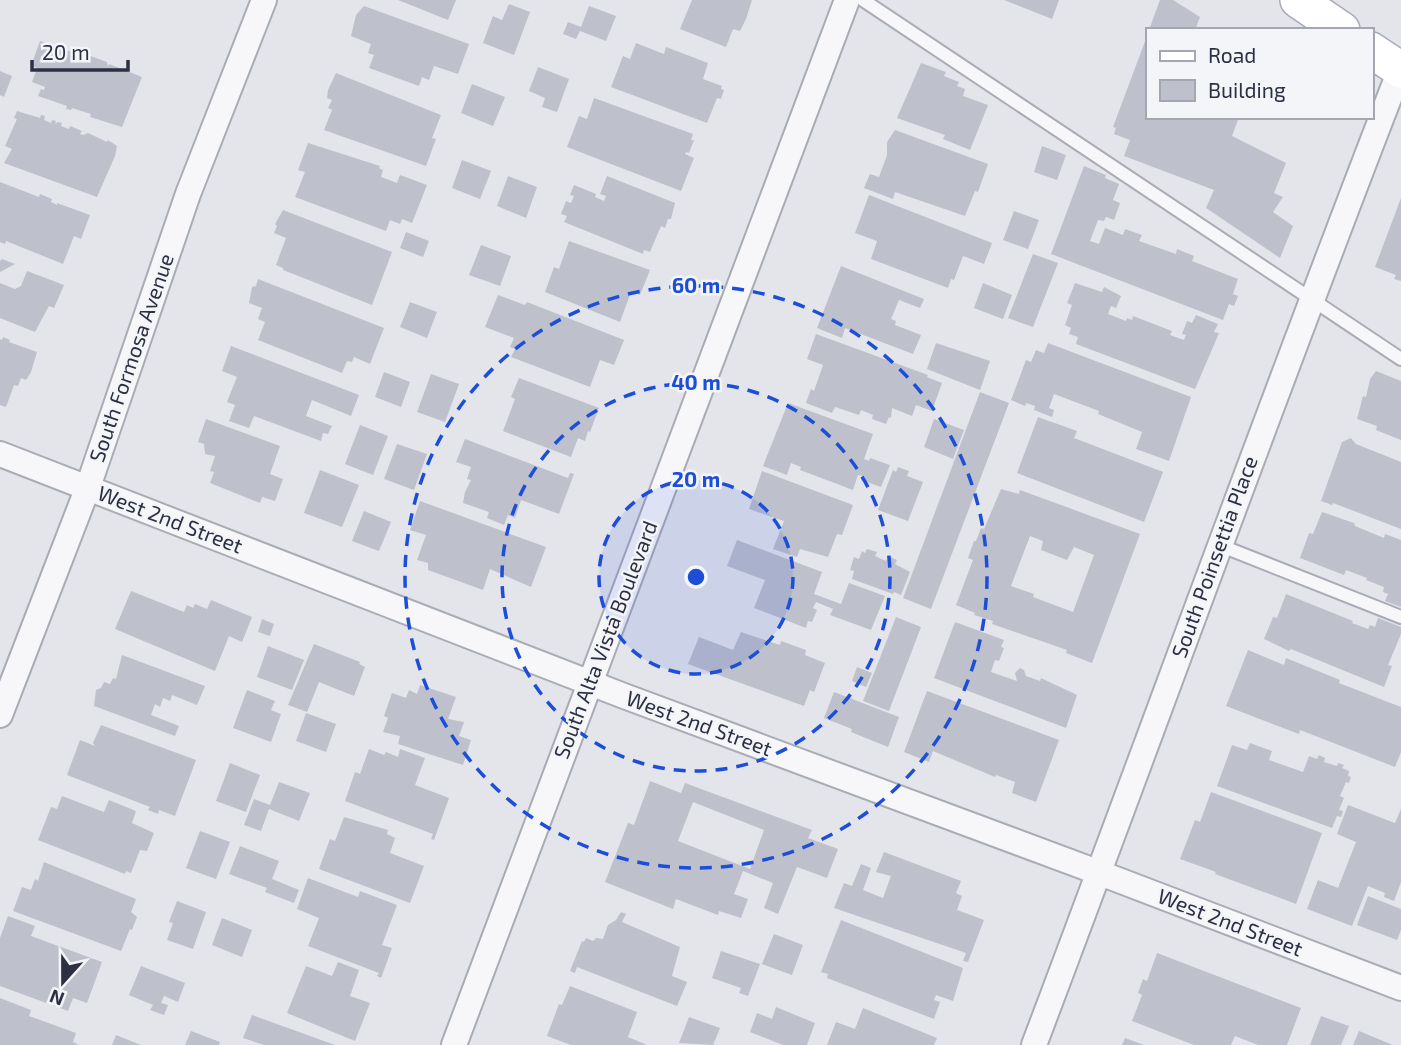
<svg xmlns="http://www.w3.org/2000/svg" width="1401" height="1045" font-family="'Exo 2',sans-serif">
<rect width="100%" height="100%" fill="#e4e5eb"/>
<g fill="#bec0cb" fill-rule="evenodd">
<polygon points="398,0 456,0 448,20"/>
<polygon points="692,0 752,0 746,19 740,31 733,29 726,47 680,29"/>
<polygon points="1004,0 1059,0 1052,19"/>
<polygon points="1160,0 1173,0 1200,17 1195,30 1149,30"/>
<polygon points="509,4 530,12 514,55 483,43 493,16 502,20"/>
<polygon points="364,6 469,44 458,74 434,66 429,80 422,77 419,86 369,68 374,55 368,53 371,44 351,36 356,15"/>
<polygon points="589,6 616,16 606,41 580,31 576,39 563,34 568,22 581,27"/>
<polygon points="1147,36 1147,117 1239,117 1232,136 1286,163 1274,193 1283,197 1273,212 1293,226 1280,258 1206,208 1214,190 1124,156 1130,140 1114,134 1116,128 1113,127"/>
<polygon points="40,41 81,55 82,53 107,62 108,67 109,64 142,77 122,127 90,117 91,114 72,108 71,110 66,109 67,106 38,96 41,89 44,90 45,87 32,82 37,68 31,66"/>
<polygon points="636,43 664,54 666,47 708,63 703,79 722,86 721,89 724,90 721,99 717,98 707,123 611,87 623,56 630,59"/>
<polygon points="921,63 946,72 944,76 959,82 957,86 965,89 963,96 988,105 970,150 943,139 945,135 897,118"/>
<polygon points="538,67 569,79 557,112 542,107 545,98 529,91"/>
<polygon points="0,71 12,76 4,97 0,95"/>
<polygon points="336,73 441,115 432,138 436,139 426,166 324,130 332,110 328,108 332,100 327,98 328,90"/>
<polygon points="472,84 505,97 493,126 461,113"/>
<polygon points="594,98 693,134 691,140 694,140 689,153 686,152 685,154 694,158 681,191 567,147 579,116 587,119"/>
<polygon points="17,111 40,118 41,115 45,116 44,120 51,123 52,120 56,121 55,124 58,122 62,123 61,126 69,129 70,126 82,131 80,134 83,135 88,133 107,142 108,140 117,146 115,156 97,197 4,163 12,149 5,146 17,119 14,118"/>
<polygon points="895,130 988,164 978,192 975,191 965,216 895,192 893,199 864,188 870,174 879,177 887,155 887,142"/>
<polygon points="308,143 380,166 379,168 383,170 381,177 397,183 400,175 427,185 412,223 402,219 400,224 390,220 386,231 295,197 305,172 298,170"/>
<polygon points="1042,146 1066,155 1057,180 1034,172"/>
<polygon points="462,160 491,171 480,199 452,188"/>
<polygon points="1084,166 1106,175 1105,178 1119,184 1113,200 1120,203 1114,220 1106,217 1104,221 1098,220 1090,241 1099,244 1105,228 1123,235 1125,229 1142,235 1139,241 1176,254 1177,249 1194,256 1192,261 1238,279 1233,294 1238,296 1234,306 1229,304 1223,320 1051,254"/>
<polygon points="508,176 537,187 526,218 497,206"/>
<polygon points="607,176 675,203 671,219 668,219 665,228 661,226 650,252 644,250 643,254 564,222 567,216 561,214 566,201 571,203 574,196 570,195 574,185 596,194 595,197 604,201 606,196 600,194"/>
<polygon points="0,182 39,197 40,194 52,199 51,202 57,205 57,203 90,215 81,239 74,236 63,264 6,241 5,244 0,242"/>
<polygon points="869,195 992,243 984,264 963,256 954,280 951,279 948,288 871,259 877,241 855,233"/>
<polygon points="1401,198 1401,281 1394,279 1396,275 1375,267"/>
<polygon points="283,210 392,252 372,305 283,270 283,268 276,265 286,238 274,233 277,226 275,224"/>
<polygon points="1014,211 1039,220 1028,249 1003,240"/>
<polygon points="406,232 429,241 423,257 400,248"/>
<polygon points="569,241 650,270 640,295 631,292 620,322 545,292 554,267 559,269"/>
<polygon points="481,245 511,256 500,286 469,275"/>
<polygon points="1033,254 1058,263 1033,327 1008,318"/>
<polygon points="2,259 15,264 0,272 0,261"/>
<polygon points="841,266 924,299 920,308 899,300 891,319 896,321 895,325 921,335 913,354 845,328 842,338 817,328"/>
<polygon points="27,271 64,285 54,308 49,306 35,332 0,318 0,283 15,289 21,286"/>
<polygon points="258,279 384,328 370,364 354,357 352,362 347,361 342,373 258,340 265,322 258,319 262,308 249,303 252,287 256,286"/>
<polygon points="983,283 1012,295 1003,319 974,308"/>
<polygon points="1075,283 1102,292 1104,287 1121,296 1116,308 1111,306 1108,314 1126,321 1127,318 1132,320 1133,316 1172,331 1170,335 1184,340 1186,335 1182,334 1187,321 1192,323 1196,315 1218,324 1214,332 1219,333 1195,389 1076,344 1078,337 1069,334 1071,328 1065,325 1072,305 1067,303"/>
<polygon points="498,295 525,305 527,302 624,340 614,365 600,360 590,387 511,357 515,349 510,347 514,338 485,327"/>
<polygon points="410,302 437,312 427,338 400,327"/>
<polygon points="816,334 928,375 927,377 942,383 932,411 916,405 912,416 892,408 891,418 889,417 886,424 872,419 873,415 861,410 859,415 835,407 832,413 806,403 811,389 814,391 823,365 807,359"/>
<polygon points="3,337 10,340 9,342 37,352 31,372 26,380 21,378 18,386 14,385 6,407 0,405 0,339 2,340"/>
<polygon points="936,343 990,361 980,390 927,369"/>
<polygon points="1048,343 1191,397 1169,461 1136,449 1142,432 1098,414 1099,411 1054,394 1049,408 1054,410 1052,417 1034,410 1035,406 1026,403 1025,406 1011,400 1026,360 1031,362 1036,350 1044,353"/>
<polygon points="231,346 359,395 351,416 312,400 306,416 332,426 328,434 323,433 321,441 254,416 249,428 229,421 235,405 227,402 237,377 222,371"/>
<polygon points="1376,371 1401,381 1401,440 1376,430 1377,426 1357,419 1363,396 1366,397 1370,379"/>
<polygon points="384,372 410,382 401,407 375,397"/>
<polygon points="431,374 459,384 445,422 417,412"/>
<polygon points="519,378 599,408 590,432 588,431 585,441 578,438 571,457 503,431 515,399 511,397"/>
<polygon points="980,392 1009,403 931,609 903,598"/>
<polygon points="788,403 873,434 864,459 869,461 870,458 890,465 881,487 861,480 863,476 858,475 853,490 800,470 801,467 791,463 787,475 763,466"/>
<polygon points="1038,417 1077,431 1074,438 1163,472 1144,522 1017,473"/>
<polygon points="206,419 280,446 270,474 283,479 275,501 262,497 260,503 210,483 214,472 210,471 215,456 205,454 204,444 198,442"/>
<polygon points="934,419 964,430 953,459 924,447"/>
<polygon points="360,425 388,436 373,475 345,464"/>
<polygon points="1351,438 1356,444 1401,462 1401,529 1333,503 1332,505 1321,501 1342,442"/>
<polygon points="465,439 568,478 570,473 574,474 559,514 521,500 515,518 508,515 504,525 487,518 489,512 463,503 465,492 471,480 467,479 471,467 456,462"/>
<polygon points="397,444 427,454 414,490 384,479"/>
<polygon points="898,467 909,471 907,476 923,482 908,521 878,510 893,470 896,472"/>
<polygon points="320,470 359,485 342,527 304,513"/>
<polygon points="762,471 853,505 842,535 837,534 828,557 800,549 797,557 773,549 784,521 749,509"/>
<path d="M1001 489 1019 494 1020 490 1140 534 1092 663 1066 653 1067 650 992 624 993 621 974 615 975 613 956 605 973 560 968 558 974 541H976L981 528 984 529ZM1030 536 1043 541 1041 550 1067 560 1074 547 1094 555 1073 612 1033 597 1034 594 1011 586Z"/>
<polygon points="420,501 546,547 531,587 490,569 483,590 428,570 428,563 417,560 426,535 410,530"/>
<polygon points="364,511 391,522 379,551 352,541"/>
<polygon points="1322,512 1354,523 1355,526 1384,538 1385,534 1401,540 1401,607 1385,601 1388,594 1383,592 1384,587 1366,580 1367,578 1346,570 1344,575 1300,558 1309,533 1313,534"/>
<polygon points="737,540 822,572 814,594 841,604 849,583 885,596 871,630 830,615 833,609 816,602 813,608 817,610 812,622 808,621 806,628 754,608 765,580 727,566"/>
<polygon points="867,549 877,552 875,556 886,561 888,556 897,560 895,564 910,572 901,595 894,592 893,594 852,579 854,571 850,570 854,557 859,559 862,551 865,553"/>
<polygon points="131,591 184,612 187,605 193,608 195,604 207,609 211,600 252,617 242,642 229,636 215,671 115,629"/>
<polygon points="1286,594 1353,621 1352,623 1368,629 1370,625 1375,627 1378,618 1401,627 1401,634 1388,665 1392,666 1384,687 1291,649 1289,651 1264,639 1273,617 1277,618"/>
<polygon points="896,617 921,627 889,711 863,701"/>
<polygon points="262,619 274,624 270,636 258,632"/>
<polygon points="955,622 1004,640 1001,647 1004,648 999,661 995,660 991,672 1017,681 1015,673 1020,668 1024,670 1026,676 1040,681 1041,678 1077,695 1066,728 934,678"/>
<polygon points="741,632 780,645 781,641 806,650 805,655 825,663 814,692 810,690 804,706 688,664 699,637 733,650"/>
<polygon points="314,644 360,662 359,664 365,667 354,696 319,682 307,712 288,705"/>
<polygon points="268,646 304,660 292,690 257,677"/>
<polygon points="1248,650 1284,665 1286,658 1340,680 1339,683 1401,707 1401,752 1395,767 1300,730 1299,734 1226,706"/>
<polygon points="122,655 205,686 197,705 172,695 170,701 163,698 160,707 155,704 151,715 179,726 175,736 94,706 96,690 101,688 104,682 110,684 113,678 116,679"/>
<polygon points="857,667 872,673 866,687 852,681"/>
<polygon points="420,685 456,697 448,719 464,722 459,736 471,740 463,765 398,744 400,736 383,732 388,718 384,716 392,693 406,698 409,690 417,694"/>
<polygon points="247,690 275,701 271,710 281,714 271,742 233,728"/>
<polygon points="927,691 1059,740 1036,802 1012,793 1015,782 996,775 995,777 933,751 929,762 904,752"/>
<polygon points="834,692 899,717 888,747 851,732 852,729 824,718"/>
<polygon points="306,713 336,724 326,752 296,741"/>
<polygon points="101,725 196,760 175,816 159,810 158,814 148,810 150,807 67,775 80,740 95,746 93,743"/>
<polygon points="1250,743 1272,751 1269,760 1303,772 1309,756 1317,759 1319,755 1325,758 1324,762 1337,766 1338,763 1344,765 1342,768 1349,771 1348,776 1351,777 1349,783 1346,782 1340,796 1344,798 1339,810 1343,811 1341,817 1337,816 1332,828 1217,786 1232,745 1247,750"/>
<polygon points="369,749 384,755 386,752 398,757 400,749 425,758 415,785 449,798 434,840 431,839 433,834 345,801 355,772 360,774"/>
<polygon points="230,763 260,775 246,812 216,801"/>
<path d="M650 781 681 793 685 783 812 830 808 838 838 849 827 878 797 867 778 914 764 908 773 883 743 871 734 894 748 899 741 918 719 911 718 915 676 899 673 909 605 882 628 823 634 825ZM693 802 764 830 750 869 678 841Z"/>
<polygon points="279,782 310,793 299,821 269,809 261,831 244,825 254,799 270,805"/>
<polygon points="1211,792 1322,833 1296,904 1215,874 1216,872 1180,859 1195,820 1200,822"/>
<polygon points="62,796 104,812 109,800 136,811 132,823 154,833 147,851 140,850 131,873 126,871 125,874 38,840 51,807 57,809"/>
<polygon points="1348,805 1395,823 1401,809 1401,882 1394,901 1384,897 1385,893 1368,886 1352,926 1307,909 1318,880 1338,888 1356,842 1337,834"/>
<polygon points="344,817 388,830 387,834 395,838 390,853 424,866 410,903 319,869 330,839 335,841"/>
<polygon points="200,831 230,842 216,879 186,868"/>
<polygon points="240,846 279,861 272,879 299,890 294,903 265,892 267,888 229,874"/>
<polygon points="884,852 961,881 956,893 962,896 957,910 984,920 968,962 963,961 966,953 834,908 844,883 852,886 861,864 871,868 863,890 883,898 891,876 876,872"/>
<polygon points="44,862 136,899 131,912 137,917 132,930 130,929 121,951 13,911 22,887 31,890 35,879 38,881"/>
<polygon points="308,878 358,897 360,891 397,905 382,945 392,948 381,978 377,976 379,973 308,946 319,918 297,909"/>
<polygon points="1368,896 1401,909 1401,930 1397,940 1357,925"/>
<polygon points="177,901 206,912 193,949 167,940 173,923 169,922"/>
<polygon points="621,912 626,914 622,922 680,947 672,976 687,982 677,1006 577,967 575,973 570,971 582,941 584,942 586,938 593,941 596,938 603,939 608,925 616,920"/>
<polygon points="8,916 35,926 31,936 102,962 87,1003 73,998 68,1011 0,986 0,938"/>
<polygon points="222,918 252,930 242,957 212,945"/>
<polygon points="841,920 963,968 953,1001 936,995 934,1000 940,1002 934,1019 827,978 828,974 821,972"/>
<polygon points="774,934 803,945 792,975 762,964"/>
<polygon points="721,951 760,964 748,996 739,993 741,988 712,978"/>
<polygon points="1157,953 1301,1008 1287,1045 1258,1045 1235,1036 1231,1045 1194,1045 1132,1021 1142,995 1138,993 1143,979 1147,981"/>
<polygon points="338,962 359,970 350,996 370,1003 355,1041 287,1013 306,966 332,976"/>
<polygon points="141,966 185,983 178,1002 164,996 161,1003 168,1005 164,1015 150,1010 153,1005 129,995"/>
<polygon points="570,986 637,1012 628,1037 647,1045 571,1045 547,1036 559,1004 562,1005"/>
<polygon points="0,998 31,1010 29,1016 76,1033 73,1042 79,1045 0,1045"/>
<polygon points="776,1007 815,1023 807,1045 783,1045 750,1032 757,1013 772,1019"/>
<polygon points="863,1008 937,1038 934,1045 827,1045 836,1022 855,1029"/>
<polygon points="252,1015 335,1045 264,1045 243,1038"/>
<polygon points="1321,1016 1349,1026 1341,1045 1310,1045"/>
<polygon points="689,1017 720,1028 713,1045 679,1043"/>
<polygon points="191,1031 220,1042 219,1045 185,1045"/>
<polygon points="1359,1031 1393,1045 1353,1045"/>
<polygon points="116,1035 141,1045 112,1045"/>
<polygon points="1125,1038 1144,1045 1122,1045"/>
</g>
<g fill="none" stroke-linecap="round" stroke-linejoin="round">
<defs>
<g id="lane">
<polyline points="863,0 1401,359"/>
<polyline points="1219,545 1401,617"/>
</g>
<g id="street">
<polyline points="0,454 624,696 1100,873 1401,988"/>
<polyline points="0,715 88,487 188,194 264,0"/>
<polyline points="454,1045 847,0"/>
<path d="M1034 1045C1157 720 1274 393 1400 70"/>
</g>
<g id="secondary">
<polyline points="1298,0 1342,30"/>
<polyline points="1371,50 1401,70"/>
</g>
</defs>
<use href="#lane" stroke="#a9abb5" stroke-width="16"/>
<use href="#street" stroke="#a9abb5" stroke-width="28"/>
<use href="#secondary" stroke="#a9abb5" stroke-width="38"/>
<use href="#lane" stroke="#f7f7f9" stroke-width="12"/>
<use href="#street" stroke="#f7f7f9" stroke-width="24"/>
<use href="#secondary" stroke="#fff" stroke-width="35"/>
</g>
<circle cx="696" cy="577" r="97" fill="#1d4ed8" fill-opacity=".12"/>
<g fill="none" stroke="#1d4ed8" stroke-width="3.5" stroke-dasharray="12 9">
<circle cx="696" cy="577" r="97"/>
<circle cx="696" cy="577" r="194"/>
<circle cx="696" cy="577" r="291"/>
</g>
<g text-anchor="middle" stroke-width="5" stroke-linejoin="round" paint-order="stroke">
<g font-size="21" fill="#2c3043" stroke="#f4f5f8">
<text transform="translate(132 358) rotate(-71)" y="7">South Formosa Avenue</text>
<text transform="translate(170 520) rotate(21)" y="7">West 2nd Street</text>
<text transform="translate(1215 557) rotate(-70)" y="7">South Poinsettia Place</text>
<text transform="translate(606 640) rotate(-69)" y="7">South Alta Vista Boulevard</text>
<text transform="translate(699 724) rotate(20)" y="7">West 2nd Street</text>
<text transform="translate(1230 923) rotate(21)" y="7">West 2nd Street</text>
</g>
</g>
<circle cx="696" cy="577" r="10" fill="#1d4ed8" stroke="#f4f5f8" stroke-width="3.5"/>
<g font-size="21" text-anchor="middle" font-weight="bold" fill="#1d4ed8" stroke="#f4f5f8" stroke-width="5" stroke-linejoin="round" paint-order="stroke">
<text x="696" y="293">60 m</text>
<text x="696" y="390">40 m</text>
<text x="696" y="487">20 m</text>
</g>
<rect x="1146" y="28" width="228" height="91" fill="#f4f5f8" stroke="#a4a6b0" stroke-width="2"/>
<rect x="1160" y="51" width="35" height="10" fill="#ffffff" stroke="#a4a6b0" stroke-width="2"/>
<text x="1208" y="63" font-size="21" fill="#2c3043">Road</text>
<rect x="1160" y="80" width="35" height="21" fill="#bec0cb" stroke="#a4a6b0" stroke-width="2"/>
<text x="1208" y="98" font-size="21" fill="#2c3043">Building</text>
<g transform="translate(63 982) rotate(201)" stroke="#f4f5f8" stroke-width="5" paint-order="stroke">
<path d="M0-5L12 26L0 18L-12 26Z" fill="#2c3043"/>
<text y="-10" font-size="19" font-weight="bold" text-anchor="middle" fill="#2c3043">N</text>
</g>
<path d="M32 60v10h96v-10" fill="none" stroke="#2c3043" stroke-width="3.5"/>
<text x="42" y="60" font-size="21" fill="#2c3043" stroke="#f4f5f8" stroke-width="5" paint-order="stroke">20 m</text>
</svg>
